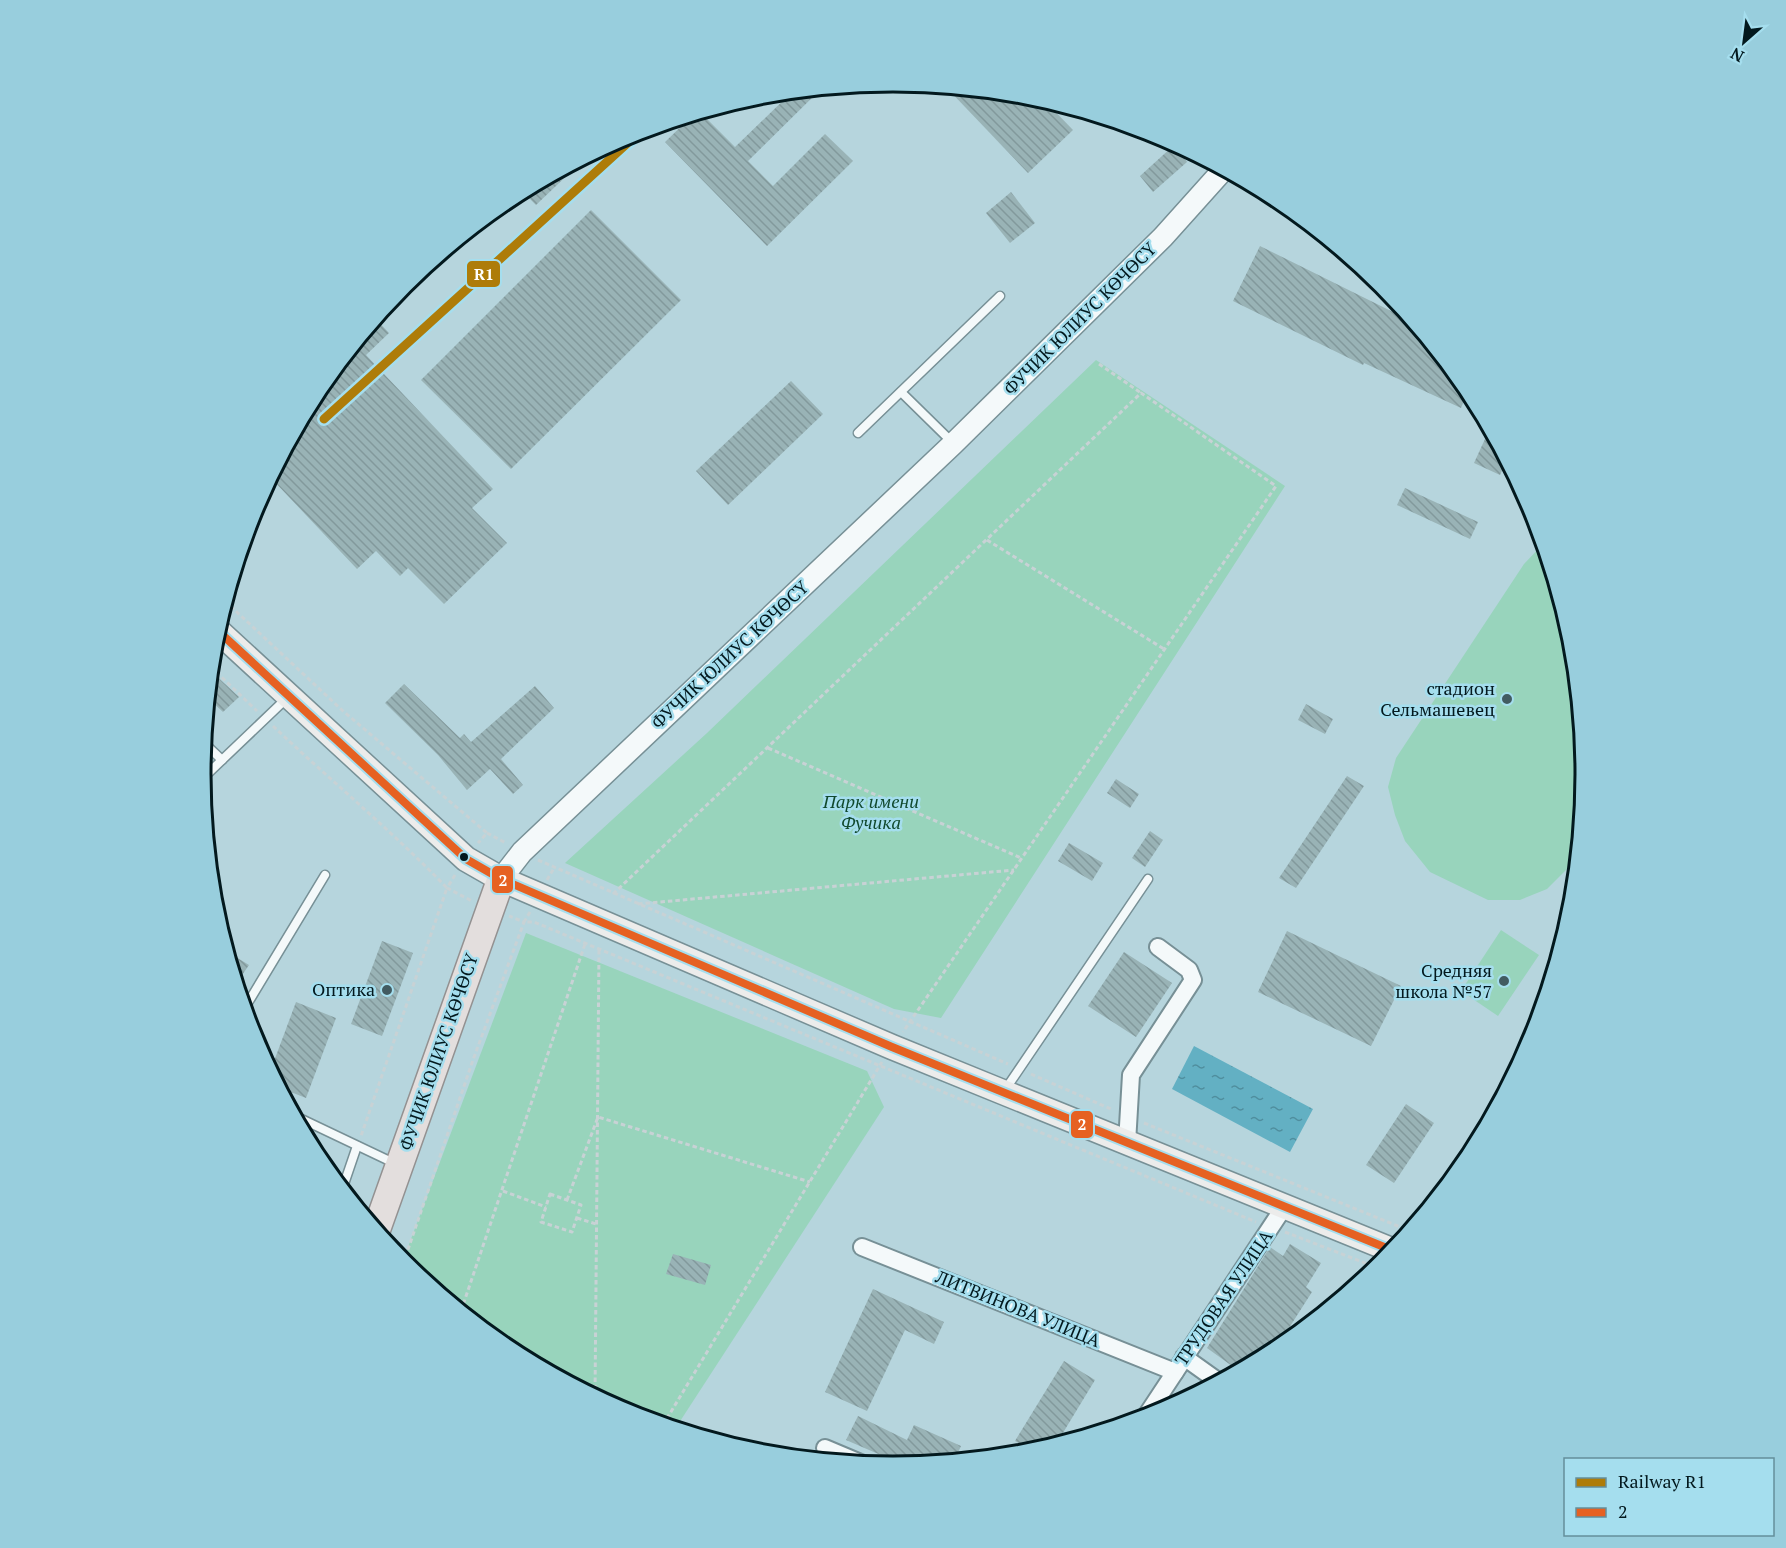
<svg xmlns="http://www.w3.org/2000/svg" width="1786" height="1548" font-family="'PT Serif',serif">
<defs>
<pattern id="water-ripples" width="26" height="14" patternUnits="userSpaceOnUse" patternTransform="scale(1.5)"><rect width="26" height="14" fill="#63b0c3"/><path d="M2 4q2-2 4 0t4 0M15 11q2-2 4 0t4 0" fill="none" stroke="#4f8e9e"/></pattern>
<pattern id="building-back-hatch" width="6" height="6" patternUnits="userSpaceOnUse" patternTransform="scale(1.5)"><rect width="6" height="6" fill="#99b3b6"/><path d="M-1 5l2 2M0 0l6 6M5-1l2 2" fill="none" stroke="#82999c"/></pattern>
</defs>
<rect width="100%" height="100%" fill="#b6d5dd"/>
<g fill="#98d4bc">
<polygon points="1096,360 1285,486 941,1018 894,1009 565,863 707,733"/>
<polygon points="1544,543 1573,639 1586,774 1578,855 1574,862 1547,889 1520,900 1488,900 1430,872 1405,841 1395,815 1388,787 1396,758 1524,564"/>
<polygon points="1501,930 1539,955 1498,1016 1461,991"/>
<polygon points="526,933 867,1071 884,1107 675,1429 627,1414 508,1350 402,1263"/>
</g>
<polygon fill="url(#water-ripples)" points="1194,1046 1313,1109 1290,1152 1172,1089"/>
<g fill="url(#building-back-hatch)">
<polygon points="945,86 1029,94 1043,99 1073,130 1028,173"/>
<polygon points="822,88 748,161 773,186 825,134 853,161 767,246 665,142 694,114 700,112 735,147 793,91"/>
<polygon points="1173,146 1187,162 1153,192 1140,176"/>
<polygon points="577,161 579,164 536,205 522,191"/>
<polygon points="1011,192 1035,223 1010,243 986,213"/>
<polygon points="591,210 681,300 511,469 421,380"/>
<polygon points="1260,246 1393,312 1395,308 1407,314 1469,389 1461,408 1364,363 1363,365 1233,301"/>
<polygon points="375,318 389,333 366,355 493,489 472,508 507,543 444,604 408,568 400,576 376,551 357,569 270,477 317,389"/>
<polygon points="791,381 823,414 728,505 696,471"/>
<polygon points="1490,428 1507,460 1500,475 1474,463"/>
<polygon points="1405,488 1478,522 1470,539 1397,505"/>
<polygon points="210,670 239,697 223,712 208,698"/>
<polygon points="404,684 460,738 464,734 471,742 535,686 554,708 501,759 523,785 513,794 490,769 467,790 438,755 385,703"/>
<polygon points="1306,704 1333,719 1325,734 1298,720"/>
<polygon points="1347,776 1364,786 1296,888 1279,878"/>
<polygon points="1116,779 1139,794 1130,808 1107,793"/>
<polygon points="1150,831 1163,840 1145,867 1132,858"/>
<polygon points="1069,843 1103,863 1092,881 1058,861"/>
<polygon points="1287,931 1401,986 1371,1046 1258,992"/>
<polygon points="382,941 413,953 382,1036 351,1024"/>
<polygon points="226,951 249,965 236,984 233,973"/>
<polygon points="1124,952 1172,983 1136,1037 1088,1006"/>
<polygon points="296,1002 336,1018 306,1098 278,1087 270,1072"/>
<polygon points="1406,1104 1434,1123 1394,1183 1366,1165"/>
<polygon points="1290,1244 1321,1263 1306,1287 1312,1292 1273,1353 1239,1371 1207,1348 1270,1247 1283,1256"/>
<polygon points="673,1254 711,1265 705,1285 666,1274"/>
<polygon points="873,1289 944,1322 934,1344 905,1330 867,1411 825,1392"/>
<polygon points="1064,1361 1095,1380 1055,1446 1033,1452 1015,1441"/>
<polygon points="858,1416 907,1440 914,1425 961,1446 954,1461 906,1466 846,1440"/>
</g>
<g fill="none" stroke-linecap="round" stroke-linejoin="round">
<defs>
<g id="service">
<polyline points="901,392 953,443"/>
<polyline points="858,433 1000,296"/>
<polyline points="203,742 222,760"/>
<polyline points="201,780 288,697"/>
<polyline points="246,1006 325,875"/>
<polyline points="1005,1090 1148,879"/>
<polyline points="293,1115 396,1164"/>
<polyline points="342,1190 357,1146"/>
</g>
<g id="minor">
<polyline points="1127,1143 1131,1075 1193,980 1189,970 1158,947"/>
<polyline points="862,1247 1175,1372"/>
<polyline points="1184,1357 1219,1382"/>
<polyline points="1144,1419 1284,1207"/>
<polyline points="825,1448 863,1464"/>
</g>
<polyline id="tertiary" points="501,879 522,852 953,444 1163,237 1224,169"/>
<polyline id="secondary" points="216,629 466,859 501,879 892,1047 1394,1251"/>
<polyline id="primary" points="376,1231 501,879"/>
</defs>
<use href="#service" stroke="#779096" stroke-width="11"/>
<use href="#minor" stroke="#779096" stroke-width="20"/>
<use href="#tertiary" stroke="#779096" stroke-width="24"/>
<use href="#secondary" stroke="#779096" stroke-width="27"/>
<use href="#primary" stroke="#939191" stroke-width="30"/>
<g stroke="#c8d2d5" stroke-width="3" stroke-dasharray="4.5 3" stroke-linecap="butt">
<polyline points="1099,364 1141,393"/>
<polyline points="987,540 1164,649"/>
<polyline points="225,601 343,711 487,833 478,843"/>
<polyline points="211,667 257,711"/>
<path d="M273 726C330 780 392 831 447 888L361 1136"/>
<polyline points="768,748 1021,858"/>
<polyline points="487,833 506,843"/>
<polyline points="538,860 1008,1064"/>
<polyline points="455,875 447,888 472,901"/>
<polyline points="547,880 554,868"/>
<polyline points="613,894 1141,393 1276,486 903,1032"/>
<polyline points="638,904 1014,870"/>
<polyline points="530,912 524,922 534,922 1256,1222"/>
<polyline points="1031,1074 1113,1110"/>
<polyline points="1144,1123 1410,1231"/>
<polyline points="503,1191 546,1207"/>
<polygon points="550,1194 581,1205 572,1232 541,1222"/>
<polyline points="567,1200 598,1117 810,1182"/>
<polyline points="577,1218 596,1224"/>
<polyline points="1285,1232 1378,1268"/>
<polyline points="403,1264 473,1060 524,922 509,916"/>
<polyline points="461,1311 585,944"/>
<polyline points="595,1397 599,949"/>
<polyline points="623,1412 631,1415"/>
<polyline points="663,1425 882,1062"/>
</g>
<use href="#service" stroke="#f4f9fa" stroke-width="8"/>
<use href="#minor" stroke="#f4f9fa" stroke-width="16"/>
<use href="#tertiary" stroke="#f4f9fa" stroke-width="21"/>
<use href="#secondary" stroke="#ececeb" stroke-width="24"/>
<use href="#primary" stroke="#e3dedd" stroke-width="27"/>
<defs>
<polyline id="bus-1" points="216,629 466,859 501,879 892,1047 1394,1251"/>
</defs>
<use href="#bus-1" stroke="#a5deee" stroke-width="12"/>
<use href="#bus-1" stroke="#e66122" stroke-width="8"/>
<defs>
<polyline id="rail-1" points="324,419 643,129"/>
</defs>
<use href="#rail-1" stroke="#a5deee" stroke-width="14"/>
<use href="#rail-1" stroke="#ae7c09" stroke-width="9"/>
</g>
<g fill="#425b61" stroke="#a5deee" stroke-width="2">
<circle cx="1507" cy="699" r="6"/>
<circle cx="1504" cy="981" r="6"/>
<circle cx="387" cy="990" r="6"/>
</g>
<circle fill="#03191e" stroke="#a5deee" stroke-width="2" cx="464" cy="857" r="5"/>
<g text-anchor="middle" stroke-width="5" stroke-linejoin="round" paint-order="stroke">
<g font-size="18" fill="#03191e" stroke="#a5deee">
<text transform="translate(1080 319) rotate(-45)" y="6">ФУЧИК ЮЛИУС КӨЧӨСҮ</text>
<text transform="translate(730 655) rotate(-43)" y="6">ФУЧИК ЮЛИУС КӨЧӨСҮ</text>
<text transform="translate(439 1052) rotate(-71)" y="6">ФУЧИК ЮЛИУС КӨЧӨСҮ</text>
<text transform="translate(1224 1298) rotate(-56)" y="6">ТРУДОВАЯ УЛИЦА</text>
<text transform="translate(1018 1309) rotate(22)" y="6">ЛИТВИНОВА УЛИЦА</text>
</g>
<g font-size="18" fill="#03191e" stroke="#a5deee" text-anchor="end">
<text x="1495" y="695">стадион<tspan x="1495" dy="21">Сельмашевец</tspan></text>
<text x="1492" y="977">Средняя<tspan x="1492" dy="21">школа №57</tspan></text>
<text x="375" y="996">Оптика</text>
</g>
<g font-size="18" font-style="italic" fill="#11492d" stroke="#a5deee">
<text x="871" y="808">Парк имени<tspan x="871" dy="21">Фучика</tspan></text>
</g>
</g>
<path d="M0 0H1786V1548H0ZM211 774a682 682 0 1 1 1364 0a682 682 0 1 1-1364 0Z" fill="#98cedd" fill-rule="evenodd"/>
<path fill="none" stroke="#03191e" stroke-width="3" d="M211 774a682 682 0 1 1 1364 0a682 682 0 1 1-1364 0Z"/>
<g stroke="#a5deee" stroke-width="2">
<rect x="466" y="260" width="35" height="28" rx="6" fill="#ae7c09"/>
<rect x="491" y="865" width="23" height="29" rx="6" fill="#e66122"/>
<rect x="1070" y="1110" width="24" height="29" rx="6" fill="#e66122"/>
</g>
<g font-size="16" text-anchor="middle" font-weight="bold" fill="#fff">
<text x="484" y="280">R1</text>
<text x="503" y="886">2</text>
<text x="1082" y="1130">2</text>
</g>
<rect x="1564" y="1458" width="210" height="78" fill="#a5deee" stroke="#648f9b" stroke-width="1.5"/>
<rect x="1576" y="1478" width="30" height="9" fill="#ae7c09" stroke="#648f9b" stroke-width="1.5"/>
<text x="1618" y="1488" font-size="18" fill="#03191e">Railway R1</text>
<rect x="1576" y="1508" width="30" height="9" fill="#e66122" stroke="#648f9b" stroke-width="1.5"/>
<text x="1618" y="1518" font-size="18" fill="#03191e">2</text>
<g transform="translate(1744 42) rotate(208)" stroke="#a5deee" stroke-width="4.5" paint-order="stroke">
<path d="M0-4.5L10 22L0 15L-10 22Z" fill="#03191e"/>
<text y="-9" font-size="16" font-weight="bold" text-anchor="middle" fill="#03191e">N</text>
</g>
</svg>
